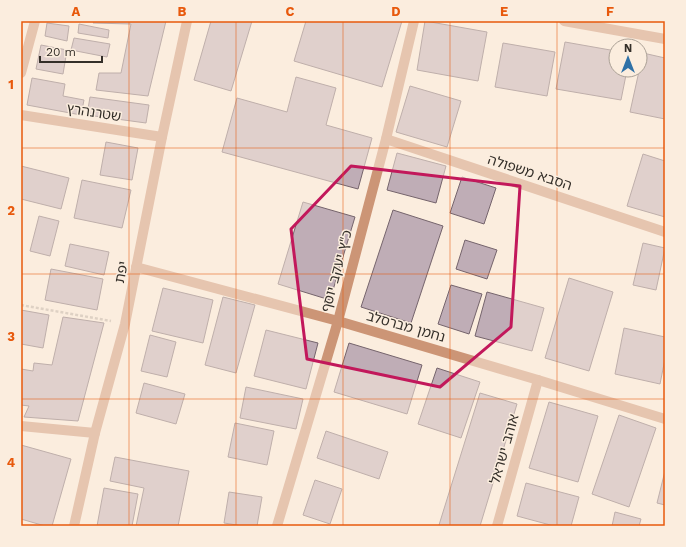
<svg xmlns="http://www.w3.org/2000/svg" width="686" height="547" font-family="'Work Sans','Noto Sans Hebrew',sans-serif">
<rect width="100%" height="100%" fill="#fbedde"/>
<g fill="#bfadb6" stroke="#75646c">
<polygon points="94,21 166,21 148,96 96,90 99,73 121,73 131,24 93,23"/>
<polygon points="211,21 252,21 231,91 194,80"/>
<polygon points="306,21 402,21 382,87 294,61"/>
<polygon points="425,21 487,32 478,81 417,70"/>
<polygon points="47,23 69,26 67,41 45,36"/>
<polygon points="79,24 109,30 108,38 78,33"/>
<polygon points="74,38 110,44 107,57 71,50"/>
<polygon points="565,42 616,51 616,70 627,70 621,100 556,89"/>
<polygon points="503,43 555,52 547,96 495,87"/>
<polygon points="41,45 67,50 63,74 36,69"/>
<polygon points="643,53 665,58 665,119 630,112"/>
<polygon points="296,77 336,88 326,125 372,138 358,189 222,152 237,98 287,112"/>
<polygon points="32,78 65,84 63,96 84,100 81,115 27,105"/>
<polygon points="410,86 461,101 447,147 396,132"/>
<polygon points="90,97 149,105 146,123 87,115"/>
<polygon points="106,142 138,148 132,180 100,175"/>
<polygon points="397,153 446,166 436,203 387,190"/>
<polygon points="643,154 665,161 665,217 627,206"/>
<polygon points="21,166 69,178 61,209 21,199"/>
<polygon points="462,177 496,188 484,224 450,213"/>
<polygon points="82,180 131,190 122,228 74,218"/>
<polygon points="303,202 355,217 330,300 278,284"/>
<polygon points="393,210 443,226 411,323 361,307"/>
<polygon points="39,216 59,221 50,256 30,251"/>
<polygon points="465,240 497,250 487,279 456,269"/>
<polygon points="643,243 665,248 656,290 633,285"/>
<polygon points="70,244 109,252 104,275 65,266"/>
<polygon points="51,269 103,279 97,310 45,300"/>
<polygon points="569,278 613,292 589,371 545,358"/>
<polygon points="451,285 482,294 469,334 438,324"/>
<polygon points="163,288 213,300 203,343 152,331"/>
<polygon points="487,292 544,308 532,351 475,336"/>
<polygon points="223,297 255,305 236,373 205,365"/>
<polygon points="21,310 49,315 43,348 21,344"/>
<polygon points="63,317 104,323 78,421 24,417 29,406 21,405 21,369 33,371 34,363 52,365"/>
<polygon points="624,328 665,337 665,359 660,384 615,374"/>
<polygon points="266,330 318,343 306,389 254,376"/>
<polygon points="150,335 176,342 167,377 141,371"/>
<polygon points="349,343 422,365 407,414 334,392"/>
<polygon points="437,368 480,382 461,438 418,424"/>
<polygon points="144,383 185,394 176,424 136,413"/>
<polygon points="246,387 303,399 296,429 240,418"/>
<polygon points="480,393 517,404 480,526 441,526 439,525"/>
<polygon points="549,402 598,416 578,482 529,468"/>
<polygon points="619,415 656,428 629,507 592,494"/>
<polygon points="235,423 274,431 267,465 228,457"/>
<polygon points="326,431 388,452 379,479 317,458"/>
<polygon points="21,445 71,459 52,526 45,526 21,519"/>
<polygon points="115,457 189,471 178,526 136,526 144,488 110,481"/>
<polygon points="665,471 665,505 657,503"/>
<polygon points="315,480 342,489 330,524 303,515"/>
<polygon points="526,483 579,497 571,526 554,526 517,516"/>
<polygon points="104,488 138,494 132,526 97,526"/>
<polygon points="229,492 262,497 257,526 243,526 224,523"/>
<polygon points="615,512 641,519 639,526 612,526"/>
</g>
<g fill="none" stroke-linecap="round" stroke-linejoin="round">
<polyline stroke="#bbb0a4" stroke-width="2.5" stroke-dasharray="3 2" stroke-linecap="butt" points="21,305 111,321"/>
<g stroke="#cc9576" stroke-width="10">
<polyline points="564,21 665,39"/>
<polyline points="21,73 35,21"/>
<polyline points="21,115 162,137"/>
<polyline points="386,139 665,232"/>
<polyline points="136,267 338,321 538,380 665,419"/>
<polyline points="21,426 95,433"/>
<polyline points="277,526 338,321 386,139 414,21"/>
<polyline points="497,526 538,380"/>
</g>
<polyline stroke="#cc9576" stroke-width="10" points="74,526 95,433 125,324 162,137 187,21"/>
</g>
<path d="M0 0H686V547H0ZM351 166 520 186 511 327 440 387 307 359 291 229Z" fill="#fbedde" fill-opacity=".55" fill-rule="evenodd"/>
<path fill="none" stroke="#c2185b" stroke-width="3" stroke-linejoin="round" d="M351 166 520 186 511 327 440 387 307 359 291 229Z"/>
<path fill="none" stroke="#e8590c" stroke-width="1" stroke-opacity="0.55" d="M129 21V526M236 21V526M343 21V526M450 21V526M557 21V526M21 148H665M21 274H665M21 399H665"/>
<g text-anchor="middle" stroke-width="3" stroke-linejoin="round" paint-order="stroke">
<g font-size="14" fill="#342f29" stroke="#fbedde">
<text transform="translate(94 112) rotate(9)" y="5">שטרנהרץ</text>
<text transform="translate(530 172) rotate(18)" y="5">הסבא משפולה</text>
<text transform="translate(336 271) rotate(-75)" y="5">כ"ץ יעקב יוסף</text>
<text transform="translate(121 272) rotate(-79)" y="5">יפת</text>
<text transform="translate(406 326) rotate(16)" y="5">נחמן מברסלב</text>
<text transform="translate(504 449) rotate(-74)" y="5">אוהב ישראל</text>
</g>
</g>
<rect width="686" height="547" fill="none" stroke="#fbedde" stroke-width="44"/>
<g transform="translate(628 58)"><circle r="19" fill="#fbedde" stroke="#aba196"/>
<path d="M0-3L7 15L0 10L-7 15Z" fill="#2f71a7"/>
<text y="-6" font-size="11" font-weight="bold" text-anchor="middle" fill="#342f29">N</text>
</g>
<path d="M40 56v6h62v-6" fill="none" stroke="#342f29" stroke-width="2"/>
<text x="46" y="56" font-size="12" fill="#342f29" stroke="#fbedde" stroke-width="3" paint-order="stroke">20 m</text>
<rect x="22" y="22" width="642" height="503" fill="none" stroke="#e8590c" stroke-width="1.5"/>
<g font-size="13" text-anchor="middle" font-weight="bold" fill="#e8590c">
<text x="76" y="16">A</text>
<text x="182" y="16">B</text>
<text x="290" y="16">C</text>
<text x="396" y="16">D</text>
<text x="504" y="16">E</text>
<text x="610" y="16">F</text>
<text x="11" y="89">1</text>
<text x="11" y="215">2</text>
<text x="11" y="341">3</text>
<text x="11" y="467">4</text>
</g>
</svg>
